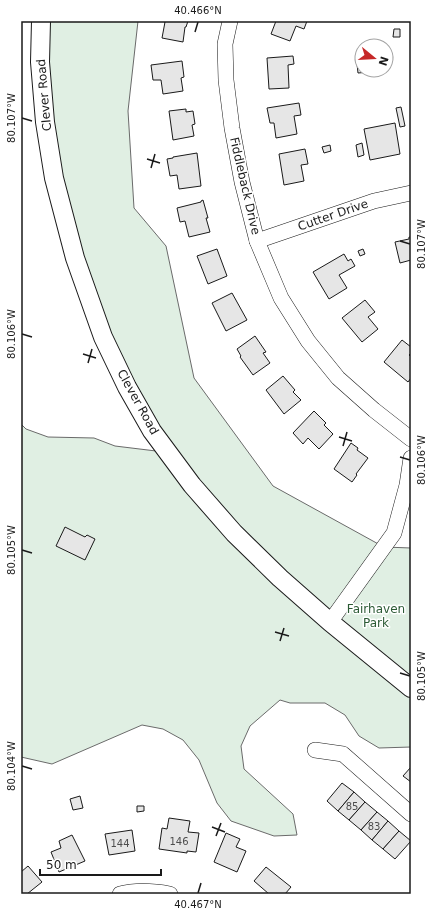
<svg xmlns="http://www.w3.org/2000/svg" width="432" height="915" font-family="'DejaVu Sans',sans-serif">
<rect width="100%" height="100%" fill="#fff"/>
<g fill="#e0efe3" stroke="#6a6a6a">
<polygon points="49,21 138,21 128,111 134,208 166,246 194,378 273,486 382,546 330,621 281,577 153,430 76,258 42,62"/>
<polygon points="21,424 26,429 48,437 94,438 115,446 156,451 411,694 411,747 379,748 359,736 345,715 325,703 290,703 280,700 250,726 241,746 244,769 293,814 297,835 274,836 231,821 217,803 199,760 183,740 163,729 142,725 52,764 21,757"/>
<polygon points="384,547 411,548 411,688 330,622"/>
</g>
<g fill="#e6e6e6" stroke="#1a1a1a">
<polygon points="162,21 188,21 186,27 185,27 183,42 162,38 165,22"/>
<polygon points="276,21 307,21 304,29 296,26 290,41 271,34"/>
<polygon points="394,29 400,29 400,37 393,37"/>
<polygon points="293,56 294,64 288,65 289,88 269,89 267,58"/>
<polygon points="182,61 184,77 181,78 183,91 163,94 161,80 153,80 151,65"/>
<polygon points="357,64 362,64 362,70 369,70 370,72 358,73"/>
<polygon points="299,103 301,115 294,116 297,134 276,138 274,123 270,123 267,108"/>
<polygon points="401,107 405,126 400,127 396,108"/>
<polygon points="186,109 186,112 193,111 195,124 192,125 194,136 173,140 169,111"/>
<polygon points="395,123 400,154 370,160 364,129"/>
<polygon points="362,143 364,155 358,157 356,145"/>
<polygon points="330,145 331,151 324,153 322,147"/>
<polygon points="305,149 308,164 301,165 304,181 284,185 279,154"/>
<polygon points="197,153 201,186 179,189 177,175 170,176 167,159 173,158 173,157"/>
<polygon points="203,200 208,218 206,218 210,232 189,237 185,221 180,222 177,208 201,202 201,201"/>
<polygon points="409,237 411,237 411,260 400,263 395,242 409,239"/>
<polygon points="217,249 227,276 208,284 197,256"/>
<polygon points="363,249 365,254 360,256 358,251"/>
<polygon points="344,254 348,261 351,259 355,266 339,275 347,288 329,299 313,272"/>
<polygon points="232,293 247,320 226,331 212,303"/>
<polygon points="365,300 375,312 368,317 378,329 362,342 342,318"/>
<polygon points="255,336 266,352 263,353 270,363 253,375 240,357 241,356 237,349"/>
<polygon points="402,340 411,347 411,353 409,355 411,357 411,378 408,382 384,362"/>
<polygon points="283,376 295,390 293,392 301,400 284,414 266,390"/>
<polygon points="314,411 326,423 324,425 333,434 319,449 308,438 303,444 293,433"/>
<polygon points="351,443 358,448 357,450 368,458 356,474 357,475 352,482 334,469"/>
<polygon points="65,527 85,537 87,535 95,539 85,560 56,546"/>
<polygon points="411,767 411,782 403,776"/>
<polygon points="342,783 354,792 338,811 327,801"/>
<polygon points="354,792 365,802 349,820 338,811"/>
<polygon points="80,796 83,808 73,810 70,799"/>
<polygon points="365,802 377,812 361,830 349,820"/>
<polygon points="137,806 144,806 144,811 137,812"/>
<polygon points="377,812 388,821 372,840 361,830"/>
<polygon points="169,818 190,821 188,832 199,833 196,852 187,851 187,853 159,849 162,828 167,829"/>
<polygon points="388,821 399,831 383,849 372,840"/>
<polygon points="132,830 135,851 109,855 105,834"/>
<polygon points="399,831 411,841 395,859 383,849"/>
<polygon points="226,833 240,839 236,847 246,851 237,872 214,862"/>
<polygon points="72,835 85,861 59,872 51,852 61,848 59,841"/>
<polygon points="28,866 42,882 27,894 21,894 21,872"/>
<polygon points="266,867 291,887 285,894 269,894 254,881"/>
</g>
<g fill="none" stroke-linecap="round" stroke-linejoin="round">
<defs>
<g id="minor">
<polyline points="230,21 225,44 226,80 232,128 242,182 257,241 281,298 308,341 338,378 374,410 411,439"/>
<polyline points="257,241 374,201 411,193"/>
<polyline points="330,622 394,533 407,485 411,458"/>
<polyline points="315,750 343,754 411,814"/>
<path d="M120 894C135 890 154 891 170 894"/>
</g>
<polyline id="tertiary" points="41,21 40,62 45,122 54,178 75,258 103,337 127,387 152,431 192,485 234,533 280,578 330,622 411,688"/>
</defs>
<use href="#minor" stroke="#1a1a1a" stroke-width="16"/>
<use href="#tertiary" stroke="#1a1a1a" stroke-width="20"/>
<use href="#minor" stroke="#fff" stroke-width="15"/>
<use href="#tertiary" stroke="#fff" stroke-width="18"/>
</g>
<path fill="none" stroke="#1a1a1a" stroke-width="1.5" d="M195 32 198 22M22 118 32 121M147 159 160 163M151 168 155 154M400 241 410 244M22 334 32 337M83 354 96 358M88 363 92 349M339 437 352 441M343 446 347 432M400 457 410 460M22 550 32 553M275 632 289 636M280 641 284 628M400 673 410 676M22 766 32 769M212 827 225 832M216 836 221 823M198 893 201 883"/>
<g text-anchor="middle" stroke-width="3" stroke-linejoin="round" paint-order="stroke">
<g font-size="10" fill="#4d4d4d">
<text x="352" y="810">85</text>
<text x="374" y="830">83</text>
<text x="179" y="845">146</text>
<text x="120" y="847">144</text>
</g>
<g font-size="12" fill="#1a1a1a" stroke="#fff">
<text transform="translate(44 95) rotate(-95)" y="4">Clever Road</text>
<text transform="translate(245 186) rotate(77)" y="4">Fiddleback Drive</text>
<text transform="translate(333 215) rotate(-19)" y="4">Cutter Drive</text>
<text transform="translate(138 402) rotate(61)" y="4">Clever Road</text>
</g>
<g font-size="12" fill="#2b5a34" stroke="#fff">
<text x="376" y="613">Fairhaven<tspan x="376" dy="14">Park</tspan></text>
</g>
</g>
<rect width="432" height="915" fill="none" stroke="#ffffff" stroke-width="44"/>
<g transform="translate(374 58) rotate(108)"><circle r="19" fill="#ffffff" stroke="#a3a3a3"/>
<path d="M0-3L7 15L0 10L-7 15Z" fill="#c62828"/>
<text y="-6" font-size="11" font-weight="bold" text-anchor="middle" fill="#1a1a1a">N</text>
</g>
<path d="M40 869v6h121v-6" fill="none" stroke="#1a1a1a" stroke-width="2"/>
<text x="46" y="869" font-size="12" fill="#1a1a1a" stroke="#ffffff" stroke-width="3" paint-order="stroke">50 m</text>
<rect x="22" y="22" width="388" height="871" fill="none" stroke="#1a1a1a" stroke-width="1.5"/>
<g font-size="10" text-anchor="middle" fill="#1a1a1a">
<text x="198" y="14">40.466°N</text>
<text transform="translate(11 118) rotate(-90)" y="4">80.107°W</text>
<text transform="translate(421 244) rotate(-90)" y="4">80.107°W</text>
<text transform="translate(11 334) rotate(-90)" y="4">80.106°W</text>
<text transform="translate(421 460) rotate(-90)" y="4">80.106°W</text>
<text transform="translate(11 550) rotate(-90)" y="4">80.105°W</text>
<text transform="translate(421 676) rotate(-90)" y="4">80.105°W</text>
<text transform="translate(11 766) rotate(-90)" y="4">80.104°W</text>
<text x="198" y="908">40.467°N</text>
</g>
</svg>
